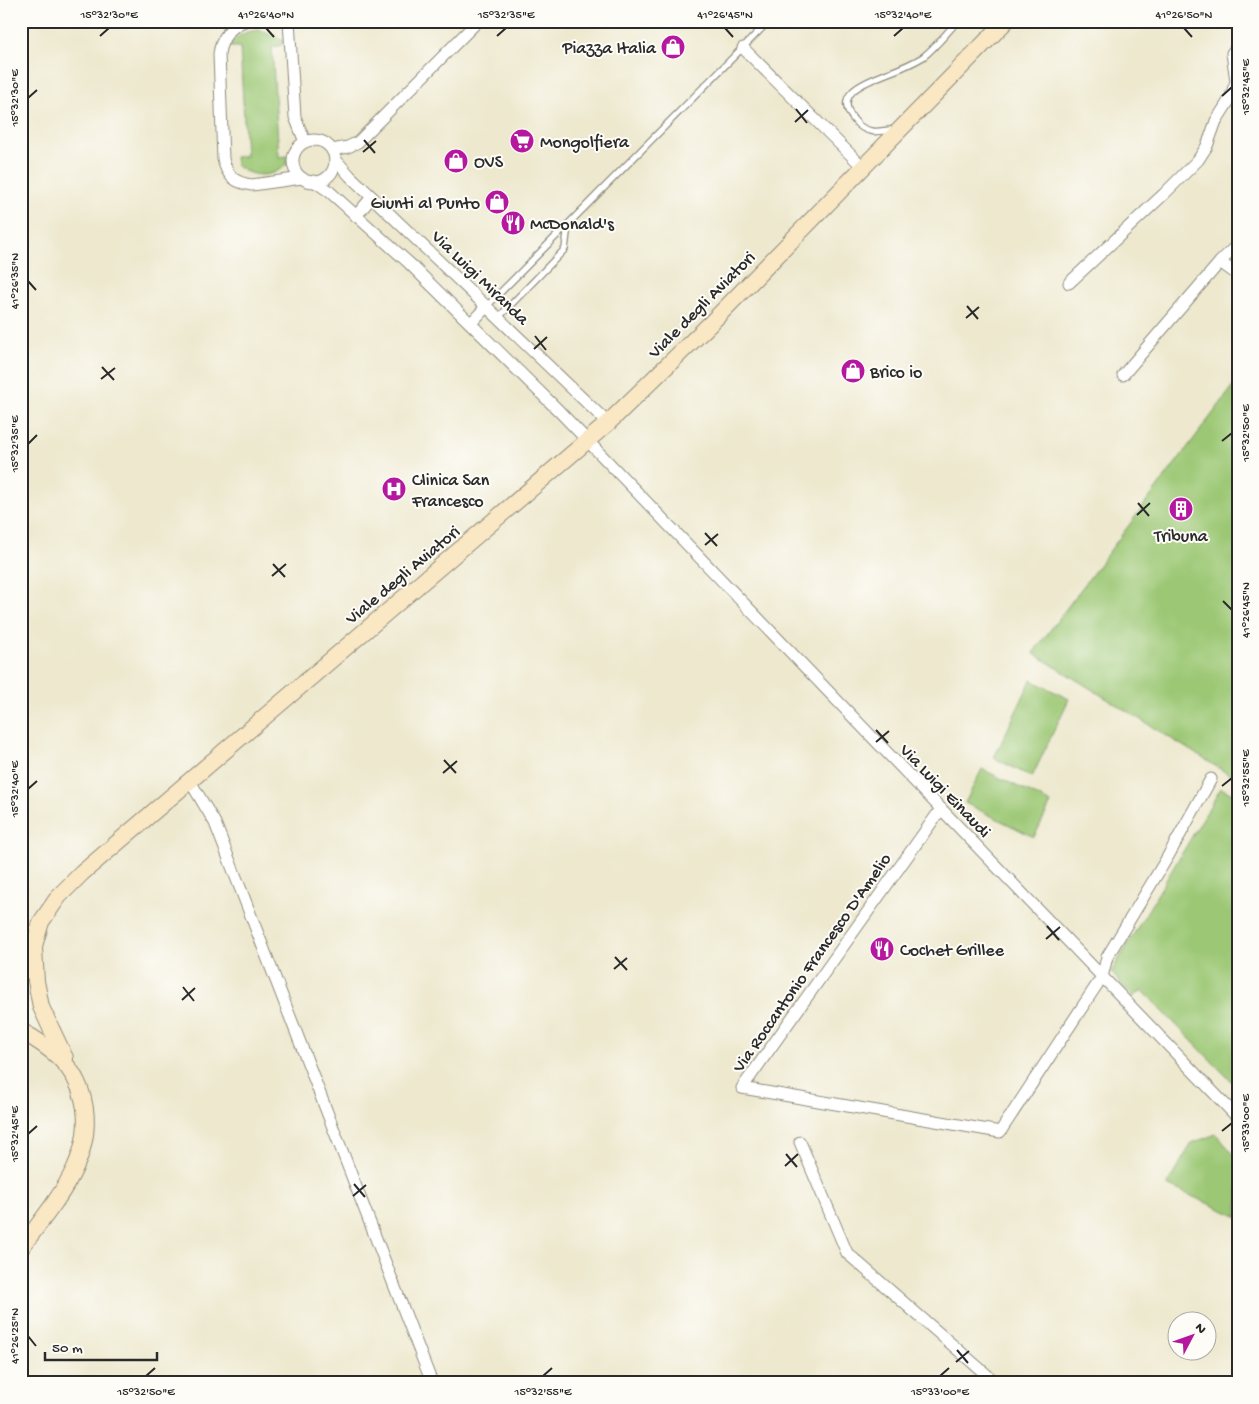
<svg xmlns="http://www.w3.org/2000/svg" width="1259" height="1404" font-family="'Gochi Hand',sans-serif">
<rect width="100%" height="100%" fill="#fdfcf7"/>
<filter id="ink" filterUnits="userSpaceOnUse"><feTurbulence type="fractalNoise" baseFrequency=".02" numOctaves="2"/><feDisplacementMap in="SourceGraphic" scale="10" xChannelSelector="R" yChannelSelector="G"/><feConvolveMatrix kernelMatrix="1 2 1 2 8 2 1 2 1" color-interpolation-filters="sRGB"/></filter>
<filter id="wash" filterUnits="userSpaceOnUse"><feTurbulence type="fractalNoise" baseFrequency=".0096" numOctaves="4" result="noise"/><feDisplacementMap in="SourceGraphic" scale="20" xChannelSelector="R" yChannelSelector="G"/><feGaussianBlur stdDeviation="1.12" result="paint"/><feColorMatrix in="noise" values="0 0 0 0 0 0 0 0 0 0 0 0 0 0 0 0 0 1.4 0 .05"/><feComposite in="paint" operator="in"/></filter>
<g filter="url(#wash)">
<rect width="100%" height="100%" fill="#ede8ce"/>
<g fill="#9cc875" stroke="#647a50">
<path d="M258 30 274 34 283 41 282 45 272 47 279 157 287 156 289 160C277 179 252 179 236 165L235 157 246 156 240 47H230C235 35 247 31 258 30Z"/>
<polygon points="1238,380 1238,780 1033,653"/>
<polygon points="1031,680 1069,699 1032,777 994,758"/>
<polygon points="982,769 1051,803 1034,837 965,803"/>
<polygon points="1221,788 1238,797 1238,1088 1142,990 1133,997 1111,972"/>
<polygon points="1216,1134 1238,1159 1238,1217 1167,1185 1192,1143"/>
</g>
</g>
<g filter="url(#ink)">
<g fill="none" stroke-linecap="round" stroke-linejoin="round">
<defs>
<g id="lane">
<path d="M895 129C879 132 865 135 854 120 831 92 869 81 888 73 899 69 913 63 923 57 936 47 947 32 958 21"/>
<polyline points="487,306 769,21"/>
<polyline points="498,318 565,249 568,225"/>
</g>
<g id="street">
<path d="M245 21C230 26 221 39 219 54L223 159C227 176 235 183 252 185L302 178"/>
<polyline points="289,21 295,117 305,142"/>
<polyline points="743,48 864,168"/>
<circle cx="314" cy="161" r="21"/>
<polyline points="332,150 348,147 358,142 478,21"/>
<polyline points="335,159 350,176 608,423"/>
<polyline points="314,181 330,192 409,263 559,411 1238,1118"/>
<polyline points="356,216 372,197"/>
<polyline points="1220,262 1238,275"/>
<polyline points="1069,283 1164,194 1198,160 1207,146 1216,121 1230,99 1236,81 1232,53 1238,46"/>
<polyline points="471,323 487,306"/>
<polyline points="1123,375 1220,262 1238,244"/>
<polyline points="190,781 215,823 432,1383"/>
<polyline points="941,809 742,1088 1000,1132 1102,977 1107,957 1167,858 1211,779"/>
<polyline points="800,1142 847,1253 996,1383"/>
</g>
<g id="secondary">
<polyline points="34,948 36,981 41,1007 65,1058"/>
<polyline points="21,974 34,946 41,922 59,896 82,873 608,423 710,324 1006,21"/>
<path d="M21 1031C50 1047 75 1065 83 1099 98 1156 53 1204 21 1248"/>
</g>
</defs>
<use href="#lane" stroke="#8c8a7c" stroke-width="8"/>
<use href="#street" stroke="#8c8a7c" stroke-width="13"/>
<use href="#secondary" stroke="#8c8a7c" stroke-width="18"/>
<use href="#lane" stroke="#fff" stroke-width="5.5"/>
<use href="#street" stroke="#fff" stroke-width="11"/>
<use href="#secondary" stroke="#fae7c3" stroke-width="16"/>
</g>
</g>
<path fill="none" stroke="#2b2b2b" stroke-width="2" d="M266 28 274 37M725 28 733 37M1184 28 1192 37M100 36 109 28M497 36 506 28M894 36 903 28M1222 96 1232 87M28 98 37 90M796 109 807 123M795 122 808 110M364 140 375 153M363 152 376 141M28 281 36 290M967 306 978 319M966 318 979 307M535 336 546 350M534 349 547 337M102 367 114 380M101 379 115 368M1222 441 1232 433M28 444 37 435M1138 503 1149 516M1137 515 1150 503M705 533 717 546M705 545 718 534M273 564 285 577M272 576 286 564M1223 601 1232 610M876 730 888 743M876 742 889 731M444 760 456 773M443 773 457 761M1222 786 1232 778M28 789 37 781M1047 926 1059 940M1046 939 1060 927M615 957 627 970M614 969 627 958M183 987 194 1001M182 1000 195 988M1222 1131 1232 1123M28 1134 37 1126M786 1154 797 1167M785 1166 798 1154M354 1184 365 1197M353 1196 366 1185M28 1336 36 1346M957 1350 968 1363M956 1362 969 1351M146 1376 155 1368M543 1376 552 1368M940 1376 949 1368"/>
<defs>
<symbol id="shop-disc" viewBox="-11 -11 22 22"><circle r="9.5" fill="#b5179e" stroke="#fdfcf7"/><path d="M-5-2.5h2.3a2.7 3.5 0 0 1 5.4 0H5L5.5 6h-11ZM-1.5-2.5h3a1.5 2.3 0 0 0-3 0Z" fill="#fff"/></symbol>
<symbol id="supermarket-disc" viewBox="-11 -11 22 22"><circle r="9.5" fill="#b5179e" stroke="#fdfcf7"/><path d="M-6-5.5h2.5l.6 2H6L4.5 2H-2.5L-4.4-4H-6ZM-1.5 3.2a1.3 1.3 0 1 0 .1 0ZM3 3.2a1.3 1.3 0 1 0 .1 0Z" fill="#fff"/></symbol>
<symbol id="restaurant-disc" viewBox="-11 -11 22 22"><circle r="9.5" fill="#b5179e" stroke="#fdfcf7"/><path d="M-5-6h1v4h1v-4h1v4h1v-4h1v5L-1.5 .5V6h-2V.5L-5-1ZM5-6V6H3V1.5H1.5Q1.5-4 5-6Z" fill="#fff"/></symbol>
<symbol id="hospital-disc" viewBox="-11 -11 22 22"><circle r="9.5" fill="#b5179e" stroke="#fdfcf7"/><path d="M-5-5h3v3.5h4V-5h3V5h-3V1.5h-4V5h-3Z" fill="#fff"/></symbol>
<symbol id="building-disc" viewBox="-11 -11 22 22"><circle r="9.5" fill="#b5179e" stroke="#fdfcf7"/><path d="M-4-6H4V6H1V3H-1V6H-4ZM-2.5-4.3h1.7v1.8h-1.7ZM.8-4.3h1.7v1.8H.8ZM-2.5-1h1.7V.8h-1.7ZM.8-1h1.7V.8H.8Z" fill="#fff"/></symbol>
</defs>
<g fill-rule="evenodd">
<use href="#shop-disc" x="659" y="33" width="28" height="28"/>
<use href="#supermarket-disc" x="508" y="127" width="28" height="28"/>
<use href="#shop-disc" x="442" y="147" width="28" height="28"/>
<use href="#shop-disc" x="483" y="188" width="28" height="28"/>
<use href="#restaurant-disc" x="499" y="209" width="28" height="28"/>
<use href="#shop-disc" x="839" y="357" width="28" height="28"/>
<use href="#hospital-disc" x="380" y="475" width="28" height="28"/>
<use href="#building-disc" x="1167" y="495" width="28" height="28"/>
<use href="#restaurant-disc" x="868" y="935" width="28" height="28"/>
</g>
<g text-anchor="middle" stroke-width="4" stroke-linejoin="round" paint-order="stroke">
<g font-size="18" fill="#2b2b2b" stroke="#fdfcf7" text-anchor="start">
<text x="656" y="53" text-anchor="end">Piazza Italia</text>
<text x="540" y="147">Mongolfiera</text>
<text x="474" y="167">OVS</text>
<text x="480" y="208" text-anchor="end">Giunti al Punto</text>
<text x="530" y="229">McDonald's</text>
<text x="870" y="377">Brico io</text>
<text x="412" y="485">Clinica San<tspan x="412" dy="21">Francesco</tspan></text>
<text x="1181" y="541" text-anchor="middle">Tribuna</text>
<text x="900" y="955">Cochet Grillee</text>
</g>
<g font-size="18" fill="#2b2b2b" stroke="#fdfcf7">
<text transform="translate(481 277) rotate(44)" y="6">Via Luigi Miranda</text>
<text transform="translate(701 304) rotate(-45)" y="6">Viale degli Aviatori</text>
<text transform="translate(402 574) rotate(-40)" y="6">Viale degli Aviatori</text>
<text transform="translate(946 790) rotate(46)" y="6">Via Luigi Einaudi</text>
<text transform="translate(811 962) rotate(-55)" y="6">Via Roccantonio Francesco D'Amelio</text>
</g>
</g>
<rect width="1259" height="1404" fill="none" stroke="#fdfcf7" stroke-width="55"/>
<g transform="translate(1192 1336) rotate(49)"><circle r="24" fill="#fdfcf7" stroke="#a9a8a5"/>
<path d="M0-4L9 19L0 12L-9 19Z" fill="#b5179e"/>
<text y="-8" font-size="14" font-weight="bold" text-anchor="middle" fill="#2b2b2b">N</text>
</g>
<path d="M45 1352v8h112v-8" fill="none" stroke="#2b2b2b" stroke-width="2.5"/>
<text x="52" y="1352" font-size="15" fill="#2b2b2b" stroke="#fdfcf7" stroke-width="4" paint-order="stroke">50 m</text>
<rect x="28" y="28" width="1204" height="1348" fill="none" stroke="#2b2b2b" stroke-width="2"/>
<g font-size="12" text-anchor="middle" fill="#2b2b2b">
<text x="109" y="18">15°32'30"E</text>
<text x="266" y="18">41°26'40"N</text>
<text x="506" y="18">15°32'35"E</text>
<text x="725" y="18">41°26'45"N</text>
<text x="903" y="18">15°32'40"E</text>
<text x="1184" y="18">41°26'50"N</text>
<text transform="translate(1245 87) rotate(-90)" y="4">15°32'45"E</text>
<text transform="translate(14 98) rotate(-90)" y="4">15°32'30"E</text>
<text transform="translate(14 281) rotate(-90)" y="4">41°26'35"N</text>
<text transform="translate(1245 433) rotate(-90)" y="4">15°32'50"E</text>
<text transform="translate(14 444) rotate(-90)" y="4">15°32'35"E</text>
<text transform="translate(1245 610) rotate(-90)" y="4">41°26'45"N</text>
<text transform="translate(1245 778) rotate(-90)" y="4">15°32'55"E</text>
<text transform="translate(14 789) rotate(-90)" y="4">15°32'40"E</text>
<text transform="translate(1245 1123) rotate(-90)" y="4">15°33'00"E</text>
<text transform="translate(14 1134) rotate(-90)" y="4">15°32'45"E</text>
<text transform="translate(14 1336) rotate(-90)" y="4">41°26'25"N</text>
<text x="146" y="1395">15°32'50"E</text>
<text x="543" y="1395">15°32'55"E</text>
<text x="940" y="1395">15°33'00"E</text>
</g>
</svg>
